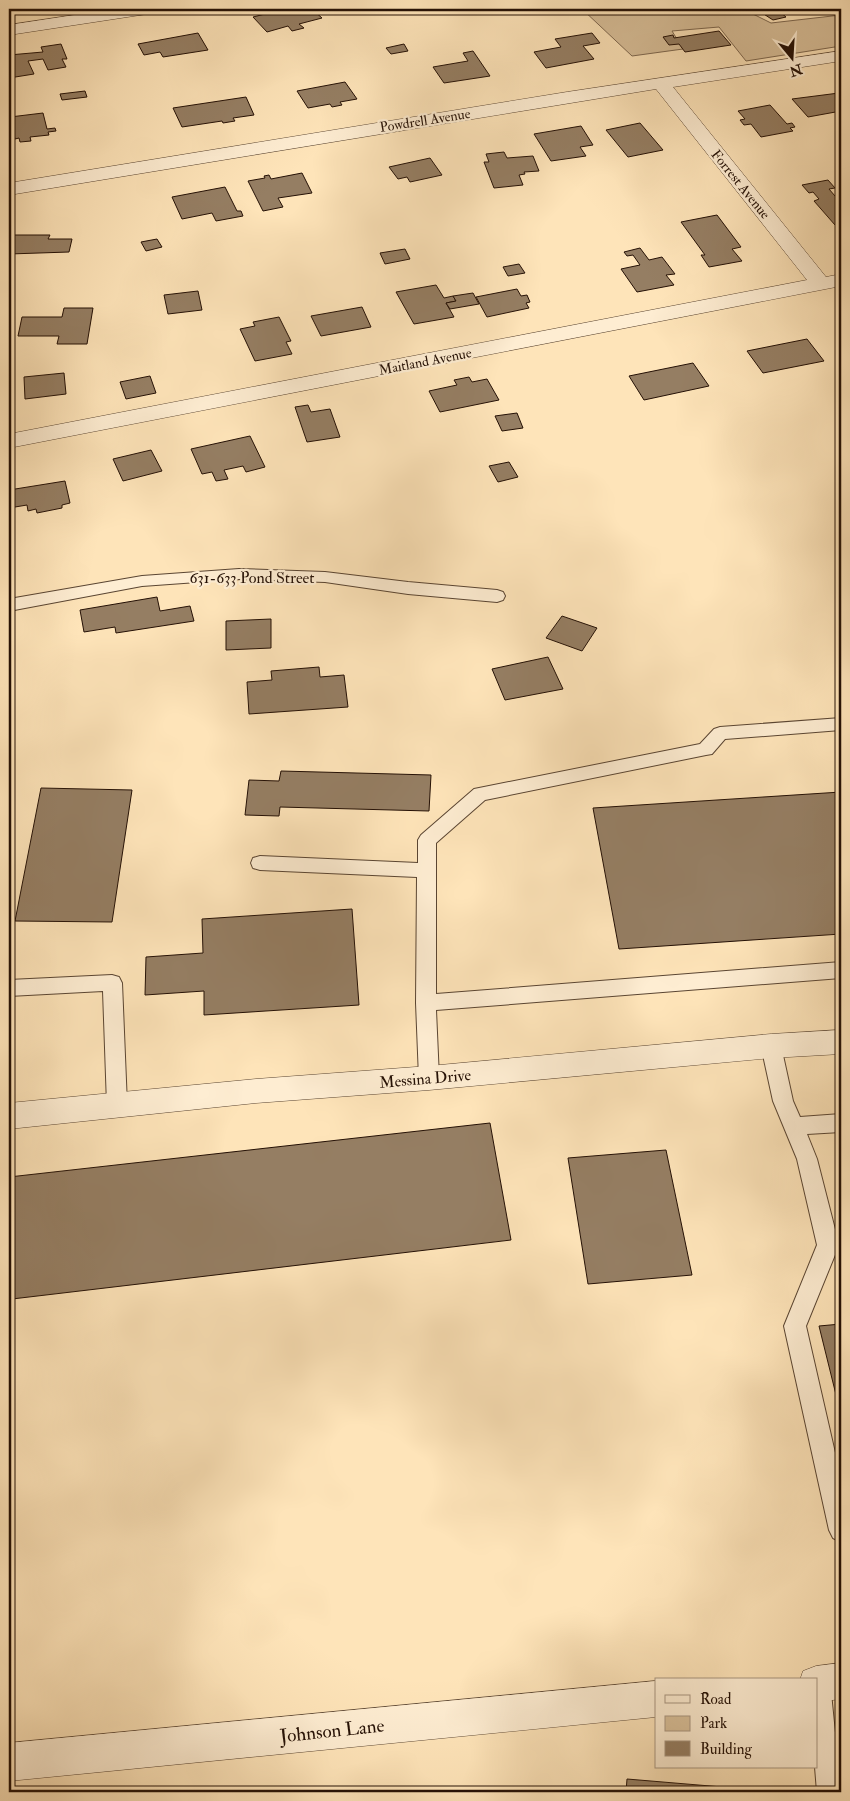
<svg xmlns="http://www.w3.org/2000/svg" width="850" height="1801" font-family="'IM FELL Double Pica',serif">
<rect width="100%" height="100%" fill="#fee4b9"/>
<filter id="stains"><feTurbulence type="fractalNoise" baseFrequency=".004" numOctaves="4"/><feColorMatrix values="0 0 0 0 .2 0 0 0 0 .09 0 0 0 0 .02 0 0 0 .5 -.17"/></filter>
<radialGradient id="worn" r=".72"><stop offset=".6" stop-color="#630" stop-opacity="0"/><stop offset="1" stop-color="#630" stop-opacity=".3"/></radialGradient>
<polygon fill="#d9c09a" stroke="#7e6850" points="582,9 743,9 771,23 841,15 841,46 746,61 719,27 672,31 683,49 632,56"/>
<g fill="#957e63" stroke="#241005">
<polygon points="285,9 297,9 301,13 313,10 322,18 299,24 304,28 292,31 288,26 267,32 253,17"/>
<polygon points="756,9 788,9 779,11 786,17 773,20"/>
<polygon points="719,31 731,45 685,52 679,44 669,45 663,37 673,35 674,38"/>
<polygon points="198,33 208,50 163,57 160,52 144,55 138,44"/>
<polygon points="592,33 600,43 583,46 594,59 546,68 534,52 561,47 555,39"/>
<polygon points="61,44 67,59 62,59 66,67 48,70 43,59 28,61 34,74 9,78 9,55 43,52 41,47"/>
<polygon points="404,44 408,51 391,54 386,48"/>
<polygon points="473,51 490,76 444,83 433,67 468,61 463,53"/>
<polygon points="345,82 357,99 340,102 342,105 332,107 330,104 308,108 297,91"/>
<polygon points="85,91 87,97 62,100 60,94"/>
<polygon points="839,93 841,95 841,111 808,117 792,99"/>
<polygon points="246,97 254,115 233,118 235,121 223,123 222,121 182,127 173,108"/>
<polygon points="770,105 787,124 792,123 795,127 790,128 793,131 761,137 751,124 744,125 740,120 745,119 738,111"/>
<polygon points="43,113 47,129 55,128 56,131 48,132 49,135 30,137 31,141 20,142 19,138 15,139 10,117"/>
<polygon points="640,123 663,150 628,157 606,130"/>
<polygon points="581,126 593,145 580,147 586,156 551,161 534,134"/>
<polygon points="504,152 507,158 533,156 539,171 524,172 525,174 519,175 523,185 494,188 484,162 489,162 486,154"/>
<polygon points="430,158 442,175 410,182 407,177 398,179 389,167"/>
<polygon points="302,173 312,193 278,198 283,207 263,211 248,181 265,178 264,176 269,175 271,179"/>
<polygon points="828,180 835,188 829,189 835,196 841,195 841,224 835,225 814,201 819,199 813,192 809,193 802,185"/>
<polygon points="225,187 237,211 241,211 243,216 216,221 212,213 182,219 172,197"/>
<polygon points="717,215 741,247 732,249 742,261 709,267 701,255 705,255 681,222"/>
<polygon points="9,235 50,235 48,239 72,239 69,252 9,254"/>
<polygon points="157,239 162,247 146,251 141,242"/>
<polygon points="640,248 649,260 662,257 675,274 666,275 674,285 637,292 621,269 640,265 633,255 627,256 624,252"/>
<polygon points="405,249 410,259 385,264 380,253"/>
<polygon points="519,264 525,273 508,276 503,267"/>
<polygon points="436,285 444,298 453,296 456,301 446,303 454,317 414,324 396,292"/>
<polygon points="517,289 521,296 527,295 530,302 526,303 529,308 487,317 476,297"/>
<polygon points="198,291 202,310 168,314 164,295"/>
<polygon points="473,293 479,304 450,309 446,303 456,301 453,296"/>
<polygon points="362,307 371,327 321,336 311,316"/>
<polygon points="64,308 93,308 87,344 57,344 59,336 18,336 22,317 62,317"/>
<polygon points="279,317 291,341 286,342 292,354 255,361 240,329 255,326 253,322"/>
<polygon points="807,339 824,361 763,373 747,351"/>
<polygon points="693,363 709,386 644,400 629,376"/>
<polygon points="64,373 66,394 25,399 24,377"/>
<polygon points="150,376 156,393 126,399 120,382"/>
<polygon points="469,377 472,382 487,379 499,400 440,412 429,391 457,385 454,380"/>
<polygon points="308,405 311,412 330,409 340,437 307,442 295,407"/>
<polygon points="517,413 523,428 502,431 495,416"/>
<polygon points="250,436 265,467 246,472 243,466 224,470 228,479 216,481 212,472 202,474 191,449"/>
<polygon points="151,450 162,471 123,481 113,459"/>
<polygon points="509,462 518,477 498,482 489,466"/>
<polygon points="65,481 70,503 62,505 62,508 37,513 36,509 28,511 27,505 9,508 9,490"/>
<polygon points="157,597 160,611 190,606 194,621 116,633 115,627 84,632 80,610"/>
<polygon points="562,616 597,628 582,651 546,638"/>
<polygon points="271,619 271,648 226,650 226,621"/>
<polygon points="548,657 563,689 505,700 492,669"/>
<polygon points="319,667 320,677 344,675 348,707 249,714 247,682 272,680 271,671"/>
<polygon points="281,771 431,775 429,811 280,807 279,816 245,815 249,780 279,781"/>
<polygon points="41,788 132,790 112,922 15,921"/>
<polygon points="841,792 841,934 619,949 593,808"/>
<polygon points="352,909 359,1005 204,1015 204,991 145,995 146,957 203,953 202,919"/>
<polygon points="490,1123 511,1240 12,1299 12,1311 9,1312 9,1177"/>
<polygon points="666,1150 692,1275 588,1284 568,1158"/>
<polygon points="841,1324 841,1415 819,1326"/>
<polygon points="627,1779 758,1790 758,1792 626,1792"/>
</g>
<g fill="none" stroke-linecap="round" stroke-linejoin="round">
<defs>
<g id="lane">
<polygon points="239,569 325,572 408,582 497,590 503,592 505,596 503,600 497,602 408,594 325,582 239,579 142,586 9,611 9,599 142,576"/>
<polygon points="841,718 841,730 725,739 712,754 706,755 485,800 436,843 436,994 841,962 841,978 436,1010 439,1078 436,1084 429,1086 422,1084 419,1078 416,1003 417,877 260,870 253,868 251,863 253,858 260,856 418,863 418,840 421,835 474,789 700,744 714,729 720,727"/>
<polygon points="112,975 119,977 122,983 127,1105 124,1111 117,1114 110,1111 107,1105 103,991 9,996 9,980"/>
<polygon points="771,1038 778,1040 781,1046 793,1101 800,1117 841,1114 841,1132 807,1134 817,1159 839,1245 806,1326 841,1479 841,1542 833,1538 829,1530 784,1326 817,1245 797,1159 773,1101 761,1046 764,1040"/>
<polygon points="818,1671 827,1674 830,1683 841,1792 817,1792 815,1767 816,1767 816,1680 807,1680 809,1674"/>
</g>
<g id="street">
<polygon points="114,9 156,9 153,13 147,14 9,35 9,25"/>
<polygon points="841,51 841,61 673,87 826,277 841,274 841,286 9,448 9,434 807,280 656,89 9,195 9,183 567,92"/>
<polygon points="841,1030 841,1054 771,1058 429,1090 256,1103 9,1129 9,1103 256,1079 429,1066 771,1034"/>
<polygon points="841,1663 841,1699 816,1702 816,1680 800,1680 803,1671 816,1666"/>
<polygon points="656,1681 656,1717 9,1781 9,1743"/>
</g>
</defs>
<use href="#lane" stroke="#5a4532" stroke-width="2"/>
<use href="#street" stroke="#5a4532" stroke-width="1"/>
<use href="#lane" fill="#feedd2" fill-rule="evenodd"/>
<use href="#street" fill="#feedd2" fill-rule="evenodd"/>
</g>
<g text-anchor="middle" stroke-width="4.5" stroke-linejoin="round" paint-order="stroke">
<g font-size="14" fill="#241005" stroke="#feedd2">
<text transform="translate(425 120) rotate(-9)" y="5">Powdrell Avenue</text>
<text transform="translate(741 184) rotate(51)" y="5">Forrest Avenue</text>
<text transform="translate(425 361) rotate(-11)" y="5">Maitland Avenue</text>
</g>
<g font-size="16" fill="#241005" stroke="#feedd2">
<text x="252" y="583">631-633 Pond Street</text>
<text transform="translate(425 1078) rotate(-5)" y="6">Messina Drive</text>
</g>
<g font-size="19" fill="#241005" stroke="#feedd2">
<text transform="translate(332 1730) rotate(-6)" y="7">Johnson Lane</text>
</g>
</g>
<rect width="850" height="1801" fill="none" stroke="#fee4b9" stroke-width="30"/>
<rect x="10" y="10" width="830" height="1781" fill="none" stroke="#241005" stroke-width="2.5"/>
<rect x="15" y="15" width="820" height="1771" fill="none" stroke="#241005"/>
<rect x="655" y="1678" width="162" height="90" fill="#feedd2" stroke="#a79580"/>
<rect x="665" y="1695" width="25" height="8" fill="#feedd2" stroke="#a79580"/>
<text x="700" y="1704" font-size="15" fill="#241005">Road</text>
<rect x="665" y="1716" width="25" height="15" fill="#d9c09a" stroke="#a79580"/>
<text x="700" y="1728" font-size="15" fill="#241005">Park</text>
<rect x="665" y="1741" width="25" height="15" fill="#957e63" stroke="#a79580"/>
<text x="700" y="1754" font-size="15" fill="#241005">Building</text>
<g transform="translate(792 58) rotate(162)" stroke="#feedd2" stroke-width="4" paint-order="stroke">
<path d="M0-4L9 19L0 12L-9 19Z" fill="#241005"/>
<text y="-8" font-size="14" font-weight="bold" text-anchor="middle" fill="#241005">N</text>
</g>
<rect width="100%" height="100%" filter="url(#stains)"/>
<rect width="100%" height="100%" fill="url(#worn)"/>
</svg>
